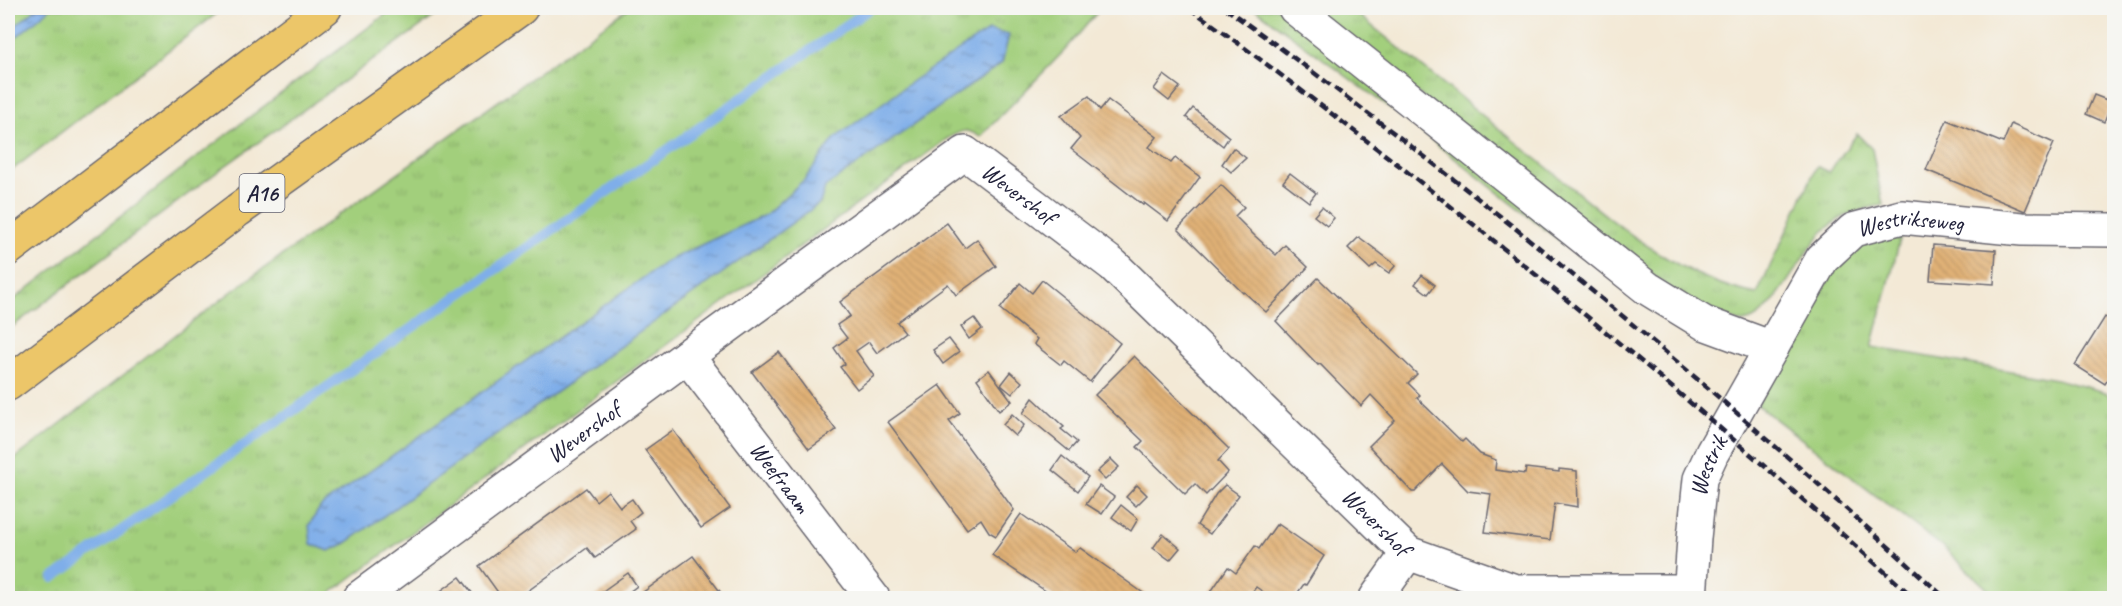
<svg xmlns="http://www.w3.org/2000/svg" width="2122" height="606" font-family="Caveat,sans-serif">
<defs>
<pattern id="grass-tufts" width="24" height="20" patternUnits="userSpaceOnUse" patternTransform="scale(1.5)"><rect width="24" height="20" fill="#a2cf7c"/><path d="M3 7l-1-3M5 7V3M7 7l1-3M15 17l-1-3M17 17v-4M19 17l1-3" fill="none" stroke="#8bb16c"/></pattern>
<pattern id="water-ripples" width="26" height="14" patternUnits="userSpaceOnUse" patternTransform="scale(1.5)"><rect width="26" height="14" fill="#7faee9"/><path d="M2 4q2-2 4 0t4 0M15 11q2-2 4 0t4 0" fill="none" stroke="#688dbe"/></pattern>
<pattern id="building-back-hatch" width="6" height="6" patternUnits="userSpaceOnUse" patternTransform="scale(1.5)"><rect width="6" height="6" fill="#e0b176"/><path d="M-1 5l2 2M0 0l6 6M5-1l2 2" fill="none" stroke="#c09867"/></pattern>
</defs>
<rect width="100%" height="100%" fill="#f6f6f2"/>
<filter id="ink" filterUnits="userSpaceOnUse"><feTurbulence type="fractalNoise" baseFrequency=".0167" numOctaves="2"/><feDisplacementMap in="SourceGraphic" scale="12" xChannelSelector="R" yChannelSelector="G"/><feConvolveMatrix kernelMatrix="1 2 1 2 8 2 1 2 1" color-interpolation-filters="sRGB"/></filter>
<filter id="wash" filterUnits="userSpaceOnUse"><feTurbulence type="fractalNoise" baseFrequency=".008" numOctaves="4" result="noise"/><feDisplacementMap in="SourceGraphic" scale="24" xChannelSelector="R" yChannelSelector="G"/><feGaussianBlur stdDeviation="1.35" result="paint"/><feColorMatrix in="noise" values="0 0 0 0 0 0 0 0 0 0 0 0 0 0 0 0 0 1.4 0 .05"/><feComposite in="paint" operator="in"/></filter>
<g filter="url(#wash)">
<rect width="100%" height="100%" fill="#f3e9d6"/>
<g fill="url(#grass-tufts)" stroke="#62785c" stroke-width="1.5">
<polygon points="8,8 224,8 8,173"/>
<polygon points="394,8 446,8 221,169 8,330 8,304 206,150"/>
<path d="M629 8H1101L1066 49 980 137C967 128 962 130 948 138L598 395 324 598H8V464L235 289Z"/>
<polygon points="1254,8 1282,8 1582,251 1579,256 1407,121"/>
<path d="M1308 8H1350C1411 58 1472 107 1534 157 1601 210 1670 278 1757 294L1817 166 1829 172 1857 134 1872 149 1883 205C1861 209 1842 214 1825 230 1801 251 1772 324 1740 322 1731 322 1693 302 1681 297Z"/>
<path d="M1902 232 1872 347 2056 379 2105 392 2114 399V598H1997L1943 547 1757 405 1835 268C1859 243 1868 238 1902 232Z"/>
</g>
<g fill="url(#water-ripples)" stroke="#506892" stroke-width="1.5">
<polygon points="37,8 51,8 15,38 9,39 9,31"/>
<polygon points="989,30 1009,35 1002,63 825,187 820,203 346,543 329,551 311,544 309,525 321,506 667,261 765,215 805,179 835,138 914,80"/>
</g>
<g fill="none" stroke-linecap="round" stroke-linejoin="round">
<polyline stroke="#7faee9" stroke-width="10" points="53,578 871,8"/>
</g>
<g id="blocks">
<g fill="url(#building-back-hatch)">
<polygon points="1164,75 1180,87 1169,101 1154,89"/>
<polygon points="2094,95 2112,102 2104,122 2086,114"/>
<polygon points="1089,96 1100,110 1108,100 1157,137 1149,147 1171,163 1175,158 1200,177 1168,221 1144,203 1143,205 1071,149 1080,138 1061,116"/>
<polygon points="1193,108 1229,137 1223,146 1186,117"/>
<polygon points="1947,120 2003,143 2011,124 2054,143 2025,211 1926,170"/>
<polygon points="1233,148 1246,158 1231,172 1222,164"/>
<polygon points="1290,173 1316,193 1309,202 1283,182"/>
<polygon points="1221,185 1244,207 1235,216 1255,236 1276,255 1285,245 1308,267 1266,312 1244,292 1243,293 1178,229"/>
<polygon points="1322,207 1334,218 1327,226 1314,216"/>
<polygon points="947,223 965,248 977,239 996,266 956,295 948,284 897,322 905,332 877,353 869,342 856,351 874,376 857,389 840,367 845,364 834,348 847,338 837,325 850,316 840,302"/>
<polygon points="1359,237 1396,265 1389,273 1376,264 1370,269 1348,248"/>
<polygon points="1933,245 1996,250 1994,284 1930,280"/>
<polygon points="1422,275 1435,285 1428,294 1415,284"/>
<polygon points="1318,278 1417,374 1408,383 1420,395 1417,398 1462,442 1465,439 1480,454 1496,460 1495,470 1525,474 1526,468 1559,472 1559,469 1577,471 1578,507 1555,503 1550,540 1485,532 1491,494 1468,491 1442,464 1415,492 1412,492 1369,446 1395,420 1371,395 1361,406 1320,364 1318,365 1276,321"/>
<polygon points="1042,280 1120,343 1090,382 1064,361 1061,365 1034,344 1037,339 1000,309 1020,283 1032,293"/>
<polygon points="2105,317 2114,323 2114,370 2105,384 2075,365"/>
<polygon points="974,318 982,329 969,339 961,327"/>
<polygon points="949,339 959,352 943,364 933,350"/>
<polygon points="779,352 836,430 809,449 752,372"/>
<polygon points="1134,356 1229,449 1218,461 1228,472 1206,495 1195,484 1185,494 1137,447 1143,441 1095,395"/>
<polygon points="989,370 1012,401 999,411 977,379"/>
<polygon points="1011,372 1022,382 1012,394 1001,385"/>
<polygon points="940,385 960,413 949,421 1014,510 996,536 989,532 981,519 967,529 888,422"/>
<polygon points="1033,398 1064,427 1061,429 1077,442 1069,451 1023,413"/>
<polygon points="1012,414 1024,425 1015,436 1003,425"/>
<polygon points="673,430 730,508 701,528 645,450"/>
<polygon points="1062,456 1088,477 1078,491 1052,470"/>
<polygon points="1111,459 1119,467 1105,480 1097,472"/>
<polygon points="1137,485 1147,495 1136,506 1126,497"/>
<polygon points="1225,485 1239,495 1210,534 1197,525 1216,494"/>
<polygon points="1099,486 1114,497 1102,514 1086,504"/>
<polygon points="586,488 596,501 608,491 620,507 632,499 641,512 630,521 636,529 595,558 587,548 518,598 502,598 479,566"/>
<polygon points="1121,505 1138,519 1131,531 1112,517"/>
<polygon points="1021,514 1075,552 1080,548 1146,595 1143,598 1056,598 992,555"/>
<polygon points="1278,524 1324,556 1306,585 1304,584 1294,598 1272,598 1256,587 1248,598 1212,598 1208,596 1228,567 1236,573 1255,546 1259,549 1276,525 1277,526"/>
<polygon points="1163,534 1180,548 1170,560 1153,548"/>
<polygon points="693,556 725,598 646,598 642,593"/>
<polygon points="628,573 637,586 621,598 593,598"/>
<polygon points="460,577 476,598 431,598"/>
</g>
</g>
</g>
<g filter="url(#ink)">
<use href="#blocks" fill-opacity="0" stroke="#6b6871" stroke-width="1.5"/>
<g fill="none" stroke-linecap="round" stroke-linejoin="round">
<defs>
<g id="minor">
<polyline points="1295,8 1647,288 1704,323 1772,348"/>
<path id="s1" d="M687 356 873 598"/>
<path id="s2" d="M359 598 687 356 965 153 1113 265 1408 553 1515 591H1689"/>
<polyline points="1376,598 1408,553"/>
<path id="s3" d="M1690 598 1694 538 1700 479 1712 453 1822 259 1853 230 1902 217 2022 229 2114 230"/>
</g>
<g id="highway">
<polyline points="8,249 325,8"/>
<polyline points="8,384 238,210 521,8"/>
</g>
</defs>
<use href="#minor" stroke="#6b6871" stroke-width="36"/>
<use href="#highway" stroke="#6b6871" stroke-width="36"/>
<use href="#minor" stroke="#fff" stroke-width="33"/>
<use href="#highway" stroke="#ecc669" stroke-width="33"/>
<g stroke="#22223b" stroke-width="4.5" stroke-dasharray="9 4.5" stroke-linecap="butt">
<path d="M1189 8C1258 56 1325 109 1392 160 1571 300 1745 446 1914 598"/>
<path d="M1225 8C1477 188 1716 389 1945 598"/>
</g>
</g>
</g>
<g text-anchor="middle" stroke-width="5" stroke-linejoin="round" paint-order="stroke">
<rect fill="#f6f6f2" stroke="#626272" stroke-width="1.5" x="239.5" y="174" width="45" height="38" rx="4.5"/>
<g font-size="22" font-weight="bold" fill="#22223b">
<text x="262" y="201">A16</text>
</g>
<g font-size="24" fill="#22223b" stroke="#f6f6f2">
<text dy="8" stroke="none"><textPath href="#s2" startOffset="819">Wevershof</textPath></text>
<text dy="8" stroke="none"><textPath href="#s3" startOffset="472">Westrikseweg</textPath></text>
<text dy="8" stroke="none"><textPath href="#s2" startOffset="279">Wevershof</textPath></text>
<text dy="8" stroke="none"><textPath href="#s3" startOffset="134">Westrik</textPath></text>
<text dy="8" stroke="none"><textPath href="#s1" startOffset="153">Weefraam</textPath></text>
<text dy="8" stroke="none"><textPath href="#s2" startOffset="1305">Wevershof</textPath></text>
</g>
</g>
<rect width="2122" height="606" fill="none" stroke="#f6f6f2" stroke-width="30"/>
</svg>
